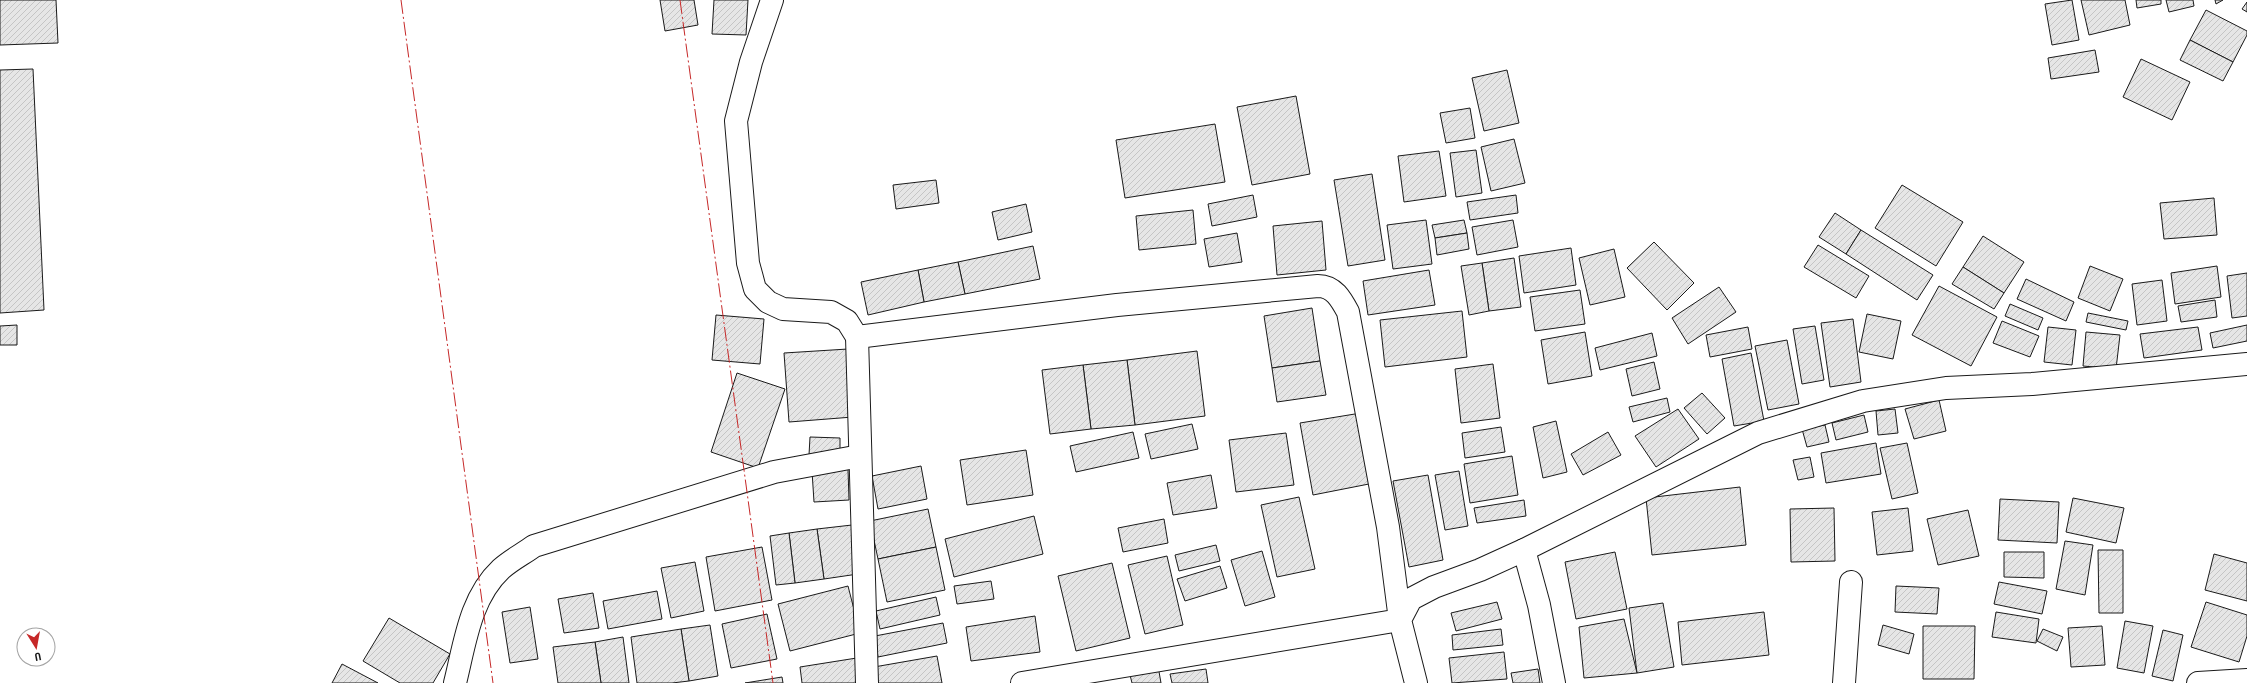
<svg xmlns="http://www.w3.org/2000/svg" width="2247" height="683" font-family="'Roboto Condensed',sans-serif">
<defs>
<pattern id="building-hatch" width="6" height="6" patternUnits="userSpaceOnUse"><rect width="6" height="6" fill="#e6e6e6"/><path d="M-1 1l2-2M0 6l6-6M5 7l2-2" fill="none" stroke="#c5c5c5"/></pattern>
</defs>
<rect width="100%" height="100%" fill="#fff"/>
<g fill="url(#building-hatch)" stroke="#1a1a1a">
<polygon points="0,0 56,0 58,43 0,45"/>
<polygon points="660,0 694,0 698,25 665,31"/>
<polygon points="714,0 748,0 746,35 712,34"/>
<polygon points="2072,0 2079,40 2052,45 2045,4"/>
<polygon points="2081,0 2125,0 2130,25 2089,35"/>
<polygon points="2136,0 2161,0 2161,4 2137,8"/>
<polygon points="2166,0 2193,0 2194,6 2169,12"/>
<polygon points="2215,0 2223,0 2216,4"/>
<polygon points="2247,2 2247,12 2242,9"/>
<polygon points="2206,10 2247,31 2247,35 2233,62 2190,40"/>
<polygon points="2190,40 2233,62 2223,81 2180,60"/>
<polygon points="2095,50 2099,72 2051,79 2048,58"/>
<polygon points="2141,59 2190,82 2172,120 2123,97"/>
<polygon points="33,69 44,310 0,313 0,70"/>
<polygon points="1507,70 1519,123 1484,131 1472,78"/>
<polygon points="1296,96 1310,174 1252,185 1237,107"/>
<polygon points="1470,108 1475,138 1446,143 1440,113"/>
<polygon points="1215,124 1225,182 1125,198 1116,140"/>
<polygon points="1514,139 1525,183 1491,191 1481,147"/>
<polygon points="1476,150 1482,193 1456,197 1450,153"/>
<polygon points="1439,151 1446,196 1404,202 1398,156"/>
<polygon points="1372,174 1385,260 1348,266 1334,180"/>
<polygon points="936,180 939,203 896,209 893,185"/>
<polygon points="1902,185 1963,222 1936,266 1875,228"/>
<polygon points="1253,195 1257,217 1212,226 1208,204"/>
<polygon points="1516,195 1518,213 1470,220 1467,202"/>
<polygon points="2214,198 2217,235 2164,239 2160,203"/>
<polygon points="1026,204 1032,232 998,240 992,212"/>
<polygon points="1193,210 1196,244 1139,250 1136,216"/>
<polygon points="1835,213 1861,230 1846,254 1819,237"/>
<polygon points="1426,220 1432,264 1393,269 1387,225"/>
<polygon points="1464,220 1467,233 1435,238 1432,225"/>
<polygon points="1513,220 1518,247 1477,255 1472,227"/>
<polygon points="1322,221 1326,270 1277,275 1273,226"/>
<polygon points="1861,230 1933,275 1917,300 1846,254"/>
<polygon points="1237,233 1242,262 1209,267 1204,239"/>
<polygon points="1467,233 1469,249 1437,255 1435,238"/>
<polygon points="1983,236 2024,262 2004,293 1963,267"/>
<polygon points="1654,242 1694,283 1667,310 1627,268"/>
<polygon points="1818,245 1869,276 1856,298 1804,267"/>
<polygon points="1033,246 1040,279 965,294 958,262"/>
<polygon points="1571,248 1576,285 1524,293 1519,256"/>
<polygon points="1614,249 1625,297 1590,305 1579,258"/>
<polygon points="1514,258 1521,307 1489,311 1482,263"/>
<polygon points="958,262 965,294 924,302 918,270"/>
<polygon points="1482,263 1489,311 1469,315 1461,266"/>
<polygon points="2090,266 2123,279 2110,311 2078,298"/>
<polygon points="2217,266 2221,297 2175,304 2171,273"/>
<polygon points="1963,267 2004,293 1994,309 1952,284"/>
<polygon points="918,270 924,302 868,315 861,282"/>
<polygon points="1429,270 1435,305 1368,315 1363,281"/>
<polygon points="2247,273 2247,316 2232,318 2227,276"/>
<polygon points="2026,279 2074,302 2066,321 2017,299"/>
<polygon points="2162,280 2167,321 2137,325 2132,284"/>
<polygon points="1939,286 1997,317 1971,366 1912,335"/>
<polygon points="1719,287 1736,312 1688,344 1672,318"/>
<polygon points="1580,290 1585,324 1535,331 1530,297"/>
<polygon points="2215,300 2217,317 2181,322 2178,306"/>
<polygon points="2010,304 2043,318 2038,330 2005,316"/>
<polygon points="1312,308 1320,361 1272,368 1264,316"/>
<polygon points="1462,311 1467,357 1385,367 1380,320"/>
<polygon points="2088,313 2128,321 2126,330 2086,322"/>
<polygon points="1867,314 1901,321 1893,359 1859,352"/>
<polygon points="716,315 764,319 760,364 712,360"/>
<polygon points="1853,319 1861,382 1830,387 1821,323"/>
<polygon points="2002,321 2039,336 2030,357 1993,343"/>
<polygon points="17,325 17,345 0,345 0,326"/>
<polygon points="2247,325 2247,341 2213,348 2210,333"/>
<polygon points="1815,326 1824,380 1802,384 1793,329"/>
<polygon points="1748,327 1752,349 1710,357 1706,335"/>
<polygon points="2048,327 2076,330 2072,365 2044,362"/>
<polygon points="2198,327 2202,350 2144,358 2140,334"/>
<polygon points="1585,332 1592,376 1548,384 1541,340"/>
<polygon points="2086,332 2120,335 2116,369 2083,366"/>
<polygon points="1652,333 1657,356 1600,370 1595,348"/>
<polygon points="1787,340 1799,404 1768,410 1755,346"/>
<polygon points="848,349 853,417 789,422 784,353"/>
<polygon points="1197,351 1205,416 1135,425 1127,360"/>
<polygon points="1751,353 1764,421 1734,426 1722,359"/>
<polygon points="1127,360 1135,425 1091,429 1083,365"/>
<polygon points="1320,361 1326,395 1277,402 1272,368"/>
<polygon points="1654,362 1660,389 1632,396 1626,369"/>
<polygon points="1493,364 1500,418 1461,423 1455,369"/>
<polygon points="1083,365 1091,429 1050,434 1042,370"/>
<polygon points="737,373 785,389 758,468 711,452"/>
<polygon points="1702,393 1725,418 1707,434 1684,408"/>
<polygon points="1667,398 1670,412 1633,422 1629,407"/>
<polygon points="1939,400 1946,431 1914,439 1905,409"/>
<polygon points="1678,409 1699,439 1656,467 1635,436"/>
<polygon points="1895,409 1898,433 1878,435 1876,411"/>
<polygon points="1361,413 1374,483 1313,495 1300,423"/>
<polygon points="1864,415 1868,432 1836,440 1832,423"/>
<polygon points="1556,421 1567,472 1543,478 1533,427"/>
<polygon points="1192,424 1198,449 1151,459 1145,434"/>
<polygon points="1825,425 1829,442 1807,447 1802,429"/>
<polygon points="1501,427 1505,452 1465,458 1462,433"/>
<polygon points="1133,432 1139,458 1076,472 1070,446"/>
<polygon points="1608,432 1621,455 1583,475 1571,454"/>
<polygon points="1286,433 1294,485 1236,492 1229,440"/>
<polygon points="810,437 840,438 840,457 809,455"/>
<polygon points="1876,443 1881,474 1826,483 1821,453"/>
<polygon points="1907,443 1918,493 1892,499 1880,448"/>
<polygon points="1026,450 1033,495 967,505 960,460"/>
<polygon points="1512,456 1518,495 1470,503 1464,464"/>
<polygon points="1810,457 1814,477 1798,480 1793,460"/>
<polygon points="921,466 927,499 878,509 872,476"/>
<polygon points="848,469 849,500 814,502 812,471"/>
<polygon points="1459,471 1468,526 1445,530 1435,475"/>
<polygon points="1211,475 1217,508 1173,515 1167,483"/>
<polygon points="1428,475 1443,560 1409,567 1393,481"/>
<polygon points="1740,487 1746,545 1652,555 1646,498"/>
<polygon points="1299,497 1315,569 1277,577 1261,505"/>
<polygon points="2073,498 2124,508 2116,543 2066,532"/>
<polygon points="2000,499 2059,502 2057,543 1998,540"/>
<polygon points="1524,500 1526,516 1477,523 1474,508"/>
<polygon points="1834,508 1835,561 1791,562 1790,509"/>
<polygon points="1908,508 1913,551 1877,555 1872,512"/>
<polygon points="928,509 936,547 878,559 870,521"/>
<polygon points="1968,510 1979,556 1938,565 1927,519"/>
<polygon points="1034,516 1043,554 954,577 945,539"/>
<polygon points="1164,519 1168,543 1123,552 1118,528"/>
<polygon points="852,525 858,574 824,579 817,529"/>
<polygon points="817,529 824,579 795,583 789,533"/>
<polygon points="789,533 795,583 776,585 770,536"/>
<polygon points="2065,541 2093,545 2085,595 2056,589"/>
<polygon points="1216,545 1220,561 1179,571 1175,555"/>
<polygon points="762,547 772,600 715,611 706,557"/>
<polygon points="936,547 945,590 887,602 878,559"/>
<polygon points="2098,550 2123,550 2123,613 2099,613"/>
<polygon points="1262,551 1275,597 1245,606 1231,560"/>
<polygon points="1615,552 1627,609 1576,619 1565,562"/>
<polygon points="2004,552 2044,552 2044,578 2004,577"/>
<polygon points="2214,554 2247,563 2247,601 2205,590"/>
<polygon points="1167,556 1183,625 1145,634 1128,565"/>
<polygon points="695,562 704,611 671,618 661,568"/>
<polygon points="1112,563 1130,638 1076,651 1058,576"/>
<polygon points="1220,566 1227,588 1185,601 1177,579"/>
<polygon points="991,581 994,599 957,604 954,586"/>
<polygon points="1999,582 2047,591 2042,614 1994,604"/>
<polygon points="848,586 860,633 790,651 778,604"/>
<polygon points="1896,586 1939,588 1937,614 1895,612"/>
<polygon points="657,591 662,619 608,629 603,601"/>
<polygon points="593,593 599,628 564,633 558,599"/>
<polygon points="936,597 940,615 880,629 876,611"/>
<polygon points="1497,602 1502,619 1456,631 1451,613"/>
<polygon points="2206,602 2247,615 2247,636 2239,662 2191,647"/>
<polygon points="1663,603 1674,667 1637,673 1629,608"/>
<polygon points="530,607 538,659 510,663 502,612"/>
<polygon points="1764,612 1769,655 1682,665 1678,622"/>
<polygon points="1996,612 2039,619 2036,643 1992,637"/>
<polygon points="767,614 777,659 731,668 722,624"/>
<polygon points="1035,616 1040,652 971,661 966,627"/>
<polygon points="389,618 450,654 433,683 400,683 363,661"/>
<polygon points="1624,619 1637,673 1584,678 1579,627"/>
<polygon points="2125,621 2153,626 2144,673 2117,668"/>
<polygon points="943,623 947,643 878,657 875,636"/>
<polygon points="710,625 718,676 689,681 681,629"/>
<polygon points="1883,625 1914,634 1909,654 1878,645"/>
<polygon points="1923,626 1975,626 1974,679 1923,679"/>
<polygon points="2102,626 2105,665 2071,667 2068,628"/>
<polygon points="681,629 689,681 672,683 637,683 631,637"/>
<polygon points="1501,629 1503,645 1453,650 1452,635"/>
<polygon points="2043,629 2063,637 2057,651 2037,641"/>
<polygon points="2163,630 2183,635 2173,681 2152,676"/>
<polygon points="623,637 629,683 601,683 595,642"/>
<polygon points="595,642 601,683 558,683 553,647"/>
<polygon points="1504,652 1507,679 1452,683 1449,658"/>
<polygon points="937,656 942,683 877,683 874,667"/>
<polygon points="863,657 867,683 802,683 800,667"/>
<polygon points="342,664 378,683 332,683"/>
<polygon points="1158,666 1161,683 1132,683 1129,671"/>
<polygon points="1206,669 1208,683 1172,683 1170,674"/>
<polygon points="1538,669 1540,683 1513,683 1511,673"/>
<polygon points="782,677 783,683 745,683"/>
</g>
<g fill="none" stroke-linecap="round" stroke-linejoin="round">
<defs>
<g id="street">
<polyline points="772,0 751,62 736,121 748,263 755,289 768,302 783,309 831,312 847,321 857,337 867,683"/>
<path d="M857 337 1117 305 1318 286C1334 286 1341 299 1348 312L1388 527 1400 620 1022 683"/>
<polyline points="1524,550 1539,605 1554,683"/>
<path d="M455 683C465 643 470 598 501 569 511 560 523 554 534 546L774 472 860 456"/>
<polyline points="1416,683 1400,620 1411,599 1434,587 1480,570 1524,550 1758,433 1863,401 1946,388 2032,384 2247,364"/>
<polyline points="1844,683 1851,582"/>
<polyline points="2198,683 2247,680"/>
</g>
</defs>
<use href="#street" stroke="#1a1a1a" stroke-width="24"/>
<use href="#street" stroke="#fff" stroke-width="22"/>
<g stroke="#c62828" stroke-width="1" stroke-dasharray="14 3 2 3" stroke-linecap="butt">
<polyline points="401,0 493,683"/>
<polyline points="680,0 773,683"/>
</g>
</g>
<g transform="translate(36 647) rotate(169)"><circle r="19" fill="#ffffff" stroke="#a3a3a3"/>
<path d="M0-3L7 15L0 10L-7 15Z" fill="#c62828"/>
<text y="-6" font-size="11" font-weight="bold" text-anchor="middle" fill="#1a1a1a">U</text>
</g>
</svg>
